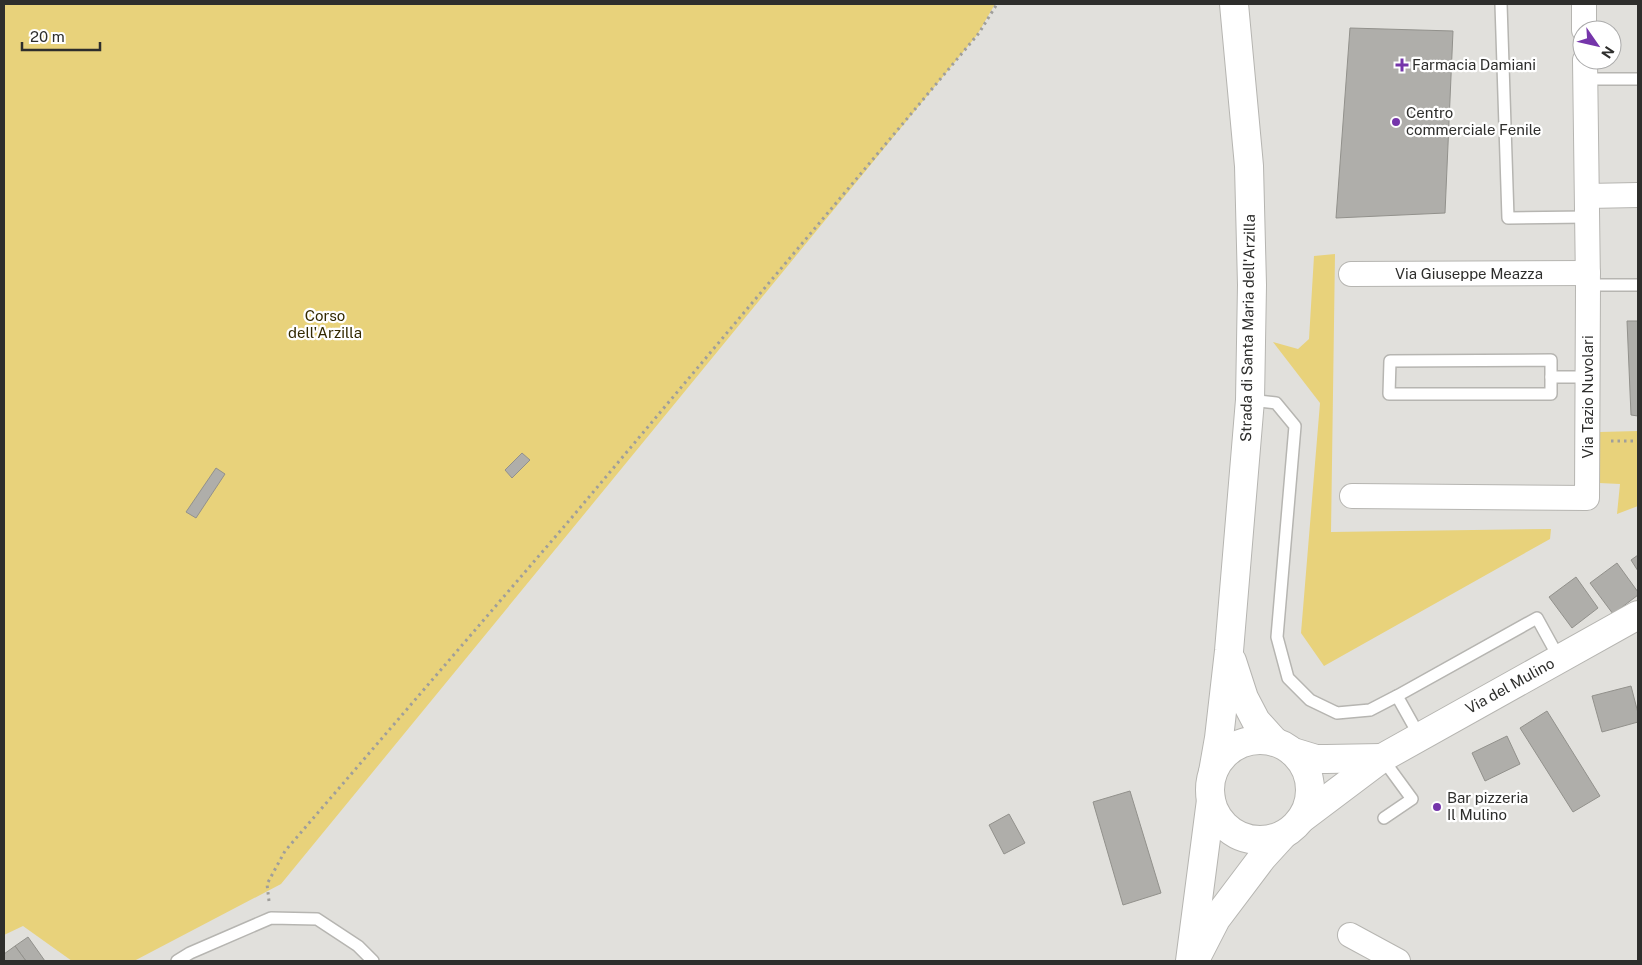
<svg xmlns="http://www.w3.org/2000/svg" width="1642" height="965" font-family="'Public Sans',sans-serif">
<rect width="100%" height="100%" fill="#e1e0dc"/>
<g fill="#e8d27b">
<polygon points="4,4 995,4 977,35 281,884 134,961 72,961 23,926 4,935"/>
<polygon points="1335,254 1331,532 1551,529 1550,539 1324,666 1301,633 1320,403 1273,342 1298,349 1309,339 1314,256"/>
<polygon points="1638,431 1638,506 1617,514 1620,484 1599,483 1600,432"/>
</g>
<g fill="#afaeaa" stroke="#92918c">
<polygon points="1350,28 1453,31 1445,213 1336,218"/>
<polygon points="1627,321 1638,321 1638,416 1631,415"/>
<polygon points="522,453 530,460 512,478 505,470"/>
<polygon points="216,468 225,474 196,518 186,512"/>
<polygon points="1638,555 1638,571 1631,560"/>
<polygon points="1617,563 1638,592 1638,595 1613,614 1590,583"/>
<polygon points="1576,577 1598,608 1572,628 1549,597"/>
<polygon points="1631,686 1638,713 1638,722 1602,732 1592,696"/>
<polygon points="1547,711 1600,796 1573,812 1520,728"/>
<polygon points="1507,736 1520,764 1485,781 1472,753"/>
<polygon points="1130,791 1161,893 1123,905 1093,802"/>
<polygon points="1009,814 1025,843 1004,854 989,825"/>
<polygon points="28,937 45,961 26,961 15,946"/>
<polygon points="15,946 26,961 4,961 4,954"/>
</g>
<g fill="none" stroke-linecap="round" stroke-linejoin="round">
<defs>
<g id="lane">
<polyline points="1501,4 1508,218 1587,217"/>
<polyline points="1586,79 1638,79"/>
<polyline points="1588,285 1638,285"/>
<polygon points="1551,360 1551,394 1389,394 1390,361"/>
<polyline points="1551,377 1588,377"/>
<polyline points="1250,400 1276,403 1295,426 1277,637 1288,678 1310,700 1337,713 1370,710 1397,696"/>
<polyline points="1420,737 1397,696 1537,618 1559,658"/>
<polyline points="1382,758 1412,799 1384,818"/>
<polyline points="177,961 190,953 271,918 317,919 358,946 373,961"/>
</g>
<g id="street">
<polyline points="1584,4 1584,30"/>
<polyline points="1587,196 1638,195"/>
<polyline points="1351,274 1588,273"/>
<polyline points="1352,496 1587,498 1588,285 1585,60"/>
<polyline points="1350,935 1398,961"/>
</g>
<g id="secondary">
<polyline points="1232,661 1244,698 1256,721 1275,742"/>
<circle cx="1260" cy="790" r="50"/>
<polyline points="1293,752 1316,759 1326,759 1382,758"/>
<polyline points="1213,772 1219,738 1229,651 1250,400 1252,285 1249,166 1234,4"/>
<polyline points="1301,819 1382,758 1638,615"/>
<polyline points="1197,956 1216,919 1262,858 1283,835"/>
<polyline points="1190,961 1211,800"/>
</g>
</defs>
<use href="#lane" stroke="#b6b5b1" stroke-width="14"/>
<use href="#street" stroke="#b6b5b1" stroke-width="26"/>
<use href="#secondary" stroke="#b6b5b1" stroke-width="30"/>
<g stroke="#9f9e9b" stroke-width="3" stroke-dasharray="2.5 4" stroke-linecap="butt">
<polyline points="1611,441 1638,441"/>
<polyline points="269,901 267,884 285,851 568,522 979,33 997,4"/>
</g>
<use href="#lane" stroke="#fff" stroke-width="11"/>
<use href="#street" stroke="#fff" stroke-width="24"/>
<use href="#secondary" stroke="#fff" stroke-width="28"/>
</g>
<g fill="#7535aa" stroke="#fff" stroke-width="2">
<path d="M1399.5 57.5h5v5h5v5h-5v5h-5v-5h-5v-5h5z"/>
<circle cx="1396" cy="122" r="5"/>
<circle cx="1437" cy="807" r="5"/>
</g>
<g text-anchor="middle" stroke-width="4.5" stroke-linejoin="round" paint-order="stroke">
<g font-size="15" fill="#2e2e2c" stroke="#fff" text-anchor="start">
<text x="1412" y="70">Farmacia Damiani</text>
<text x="1406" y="118">Centro<tspan x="1406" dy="17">commerciale Fenile</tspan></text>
<text x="1447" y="803">Bar pizzeria<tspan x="1447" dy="17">Il Mulino</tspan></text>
</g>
<g font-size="15" fill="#2e2e2c" stroke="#fff">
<text x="1469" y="279">Via Giuseppe Meazza</text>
<text transform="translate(1248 328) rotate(-89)" y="5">Strada di Santa Maria dell'Arzilla</text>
<text transform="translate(1588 397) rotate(-90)" y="5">Via Tazio Nuvolari</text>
<text transform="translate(1510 686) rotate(-29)" y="5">Via del Mulino</text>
</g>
<g font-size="15" fill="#332900" stroke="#fff">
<text x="325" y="321">Corso<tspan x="325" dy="17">dell'Arzilla</tspan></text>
</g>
</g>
<rect width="1642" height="965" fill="none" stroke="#2e2e2c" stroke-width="10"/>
<g transform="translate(1597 45) rotate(124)"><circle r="24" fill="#ffffff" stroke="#ababab"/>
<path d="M0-4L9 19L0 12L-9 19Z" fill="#7535aa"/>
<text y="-8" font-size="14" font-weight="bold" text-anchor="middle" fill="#2e2e2c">N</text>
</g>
<path d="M22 42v8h78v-8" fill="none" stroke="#2e2e2c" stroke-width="2.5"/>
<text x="30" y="42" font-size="15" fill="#2e2e2c" stroke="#ffffff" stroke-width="4" paint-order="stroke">20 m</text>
</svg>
